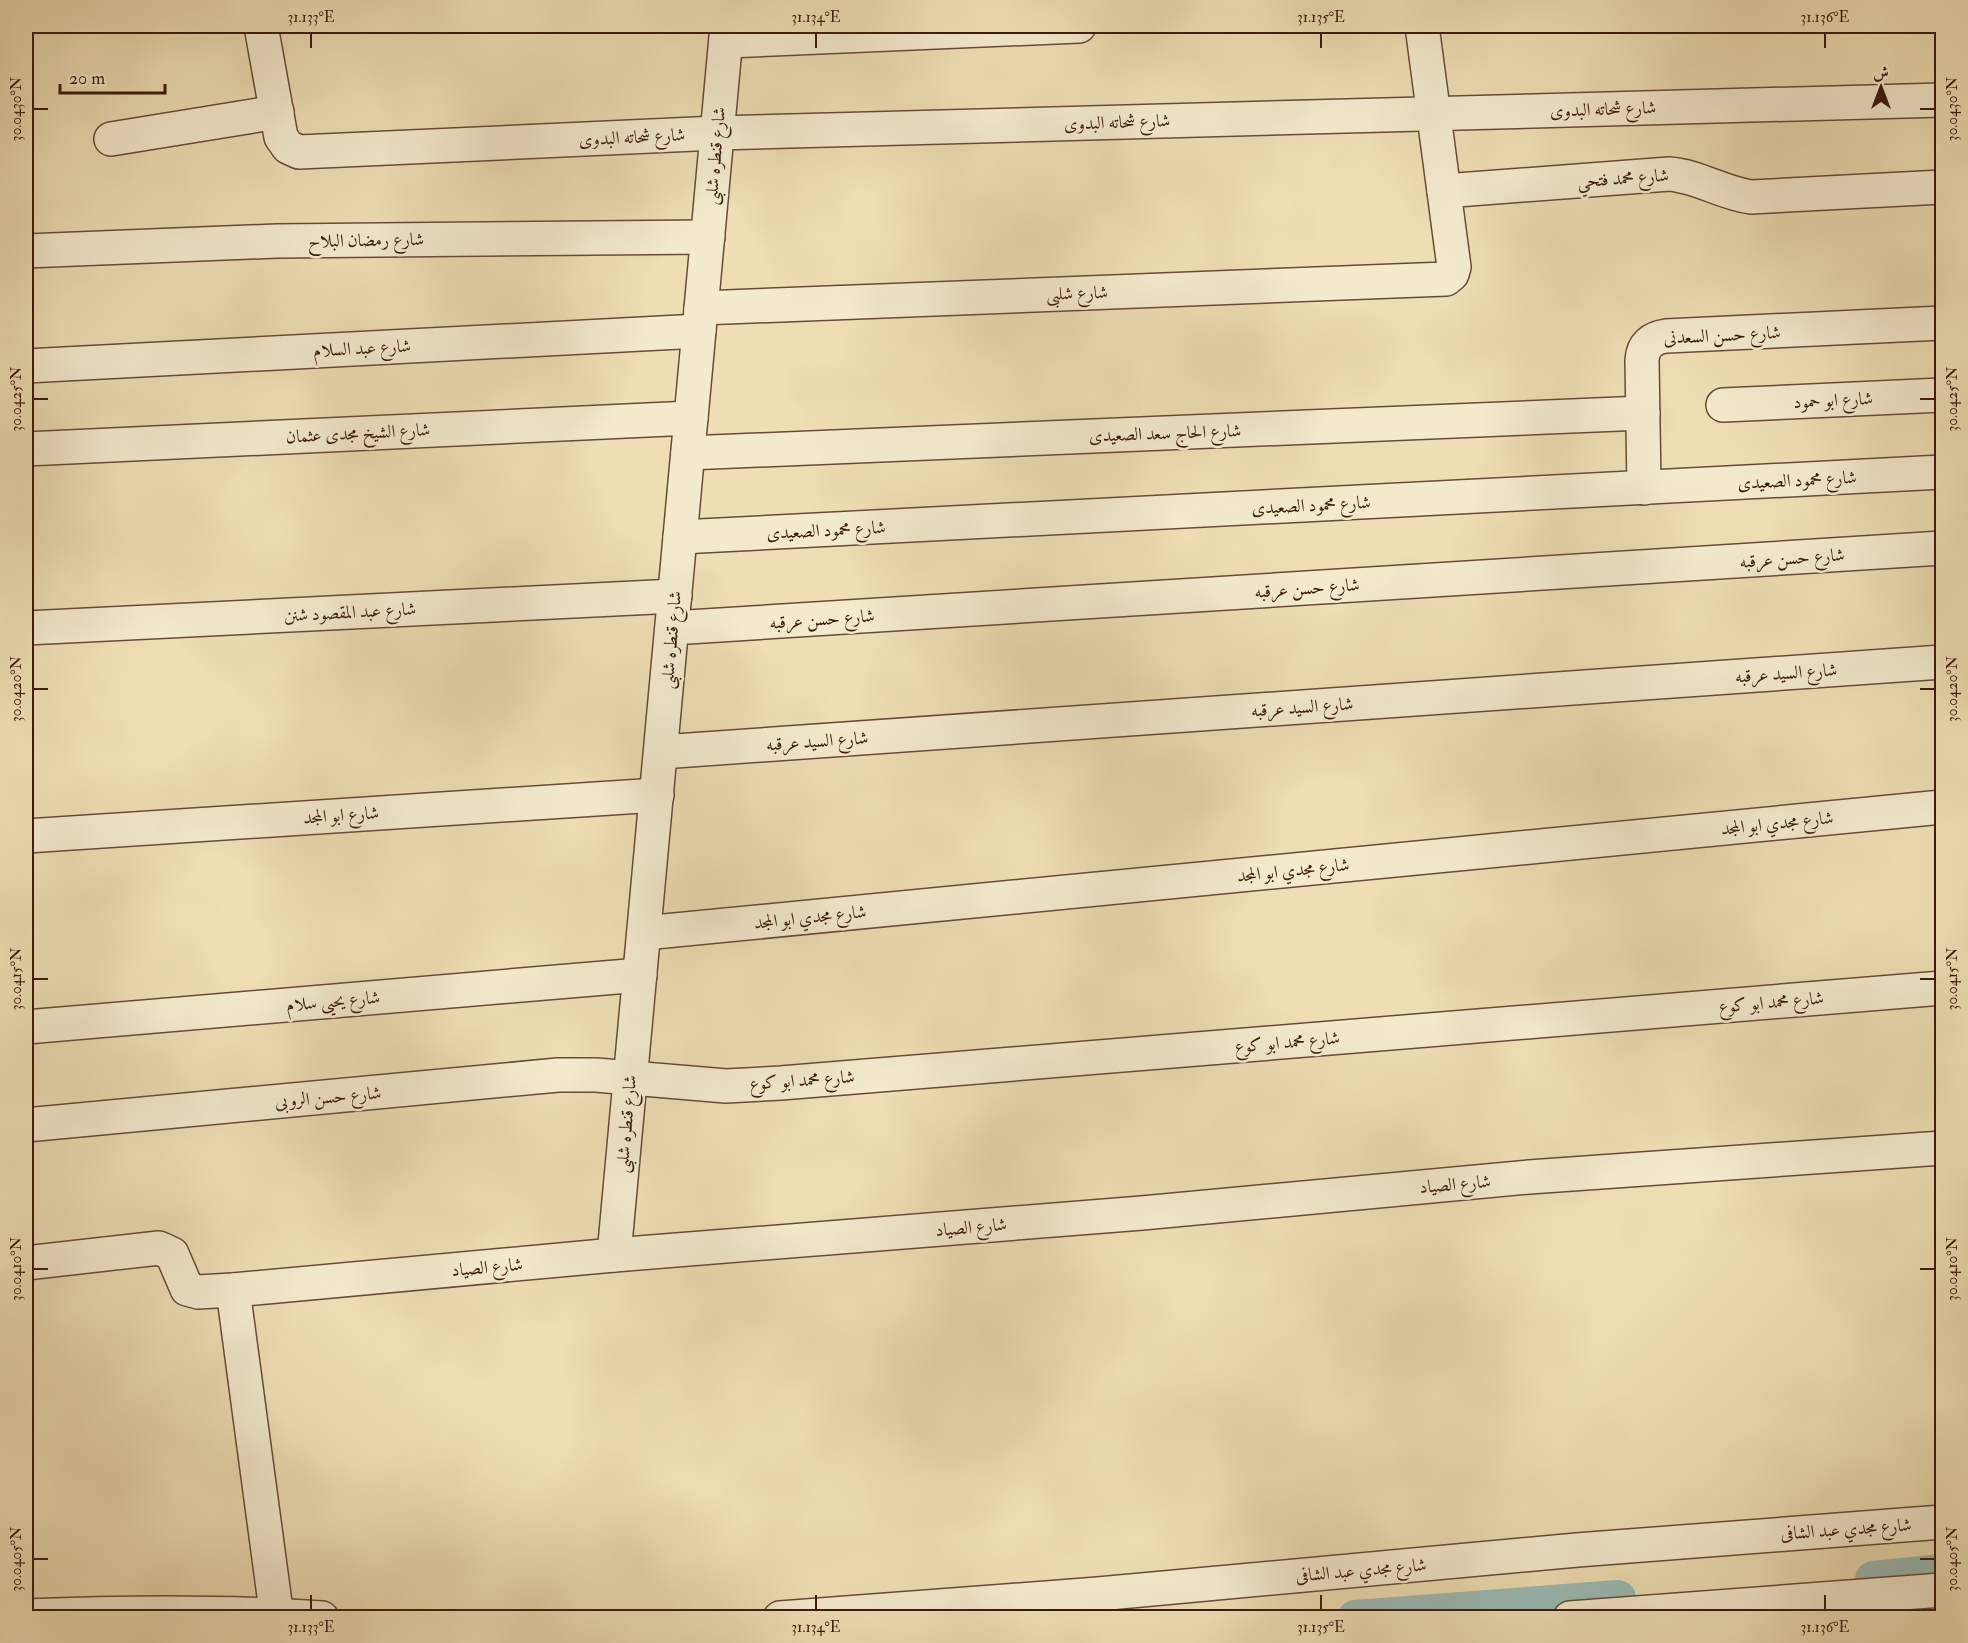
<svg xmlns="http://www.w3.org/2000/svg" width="1968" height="1643" font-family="'IM FELL Double Pica',Amiri,serif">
<rect width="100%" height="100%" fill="#eddeb4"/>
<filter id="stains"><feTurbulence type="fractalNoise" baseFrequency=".00333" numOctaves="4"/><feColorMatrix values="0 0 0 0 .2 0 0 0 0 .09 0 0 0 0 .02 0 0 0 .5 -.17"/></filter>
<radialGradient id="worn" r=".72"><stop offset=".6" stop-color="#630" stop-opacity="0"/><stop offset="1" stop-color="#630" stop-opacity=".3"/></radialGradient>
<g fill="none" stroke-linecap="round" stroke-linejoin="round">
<g stroke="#9bbbb6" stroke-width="36">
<polyline points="1873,1579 1942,1572"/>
<polyline points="1355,1618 1618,1598"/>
</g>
<defs>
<g id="minor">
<polyline points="261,26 281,137 288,147 299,152 717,133 1942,100"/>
<polyline points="726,41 1079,26"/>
<polyline points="111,139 277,112"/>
<path d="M1444 191 1669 174C1698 176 1722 193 1751 197L1942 187"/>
<polyline points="26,251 277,241 708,237"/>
<polyline points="701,308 1446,279 1452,274 1454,267 1422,26"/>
<polyline points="26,366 699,331"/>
<polyline points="1723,405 1942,395"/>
<polyline points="26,449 691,418"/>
<polyline points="688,453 1643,413"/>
<path d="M1644 488 1642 360C1643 345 1652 338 1666 336L1942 323"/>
<polyline points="680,537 1942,472"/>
<polyline points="26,628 675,596"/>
<polyline points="672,628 1942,548"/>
<polyline points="661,752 1942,662"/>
<polyline points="26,836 657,795"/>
<polyline points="644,933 1942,807"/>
<polyline points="26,1027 640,975"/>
<polyline points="26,1125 558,1075 596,1075 726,1086 781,1083 1942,988"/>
<polyline points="614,1255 727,26"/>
<polyline points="26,1263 159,1248 172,1254 187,1289 198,1292 233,1290 614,1255 1142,1213 1529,1177 1942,1148"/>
<polyline points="233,1290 277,1618"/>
<path d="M26 1616C124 1612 223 1611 322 1618"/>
<polyline points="780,1618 1098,1594 1577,1550 1942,1522"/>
<polyline points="1570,1618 1942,1590"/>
</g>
</defs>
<use href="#minor" stroke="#684b37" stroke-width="36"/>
<use href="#minor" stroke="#f3eace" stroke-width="33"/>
</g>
<path fill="none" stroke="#3b1a0d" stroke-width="2" d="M311 33V48M816 33V48M1321 33V48M1825 33V48M33 109H48M1920 109H1935M33 399H48M1920 399H1935M33 689H48M1920 689H1935M33 979H48M1920 979H1935M33 1269H48M1920 1269H1935M33 1559H48M1920 1559H1935M311 1595V1610M816 1595V1610M1321 1595V1610M1825 1595V1610"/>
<g text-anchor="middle" stroke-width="5" stroke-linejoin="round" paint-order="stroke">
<g font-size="18" fill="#3b1a0d" stroke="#f3eace">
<text transform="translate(1603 109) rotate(-2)" y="6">شارع شحاته البدوى</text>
<text transform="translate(1117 122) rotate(-2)" y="6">شارع شحاته البدوى</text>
<text transform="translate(632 137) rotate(-3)" y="6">شارع شحاته البدوى</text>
<text transform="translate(715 156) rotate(-85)" y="6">شارع قنطره شلبى</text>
<text transform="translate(1623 178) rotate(-4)" y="6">شارع محمد فتحي</text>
<text transform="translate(366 240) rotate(-1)" y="6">شارع رمضان البلاح</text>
<text transform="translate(1077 293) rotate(-2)" y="6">شارع شلبى</text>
<text transform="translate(1722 335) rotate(-3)" y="6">شارع حسن السعدنى</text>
<text transform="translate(362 348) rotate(-3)" y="6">شارع عبد السلام</text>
<text transform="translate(1833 400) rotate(-3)" y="6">شارع ابو حمود</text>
<text transform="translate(358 433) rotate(-3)" y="6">شارع الشيخ مجدى عثمان</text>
<text transform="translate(1165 433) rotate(-2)" y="6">شارع الحاج سعد الصعيدى</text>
<text transform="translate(1797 480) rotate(-3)" y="6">شارع محمود الصعيدى</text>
<text transform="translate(1311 505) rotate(-3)" y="6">شارع محمود الصعيدى</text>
<text transform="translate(826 530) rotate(-3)" y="6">شارع محمود الصعيدى</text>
<text transform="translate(1792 558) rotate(-4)" y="6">شارع حسن عرقبه</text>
<text transform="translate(1307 588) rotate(-4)" y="6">شارع حسن عرقبه</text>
<text transform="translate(350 612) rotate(-3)" y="6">شارع عبد المقصود شنن</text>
<text transform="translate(822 619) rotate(-4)" y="6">شارع حسن عرقبه</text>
<text transform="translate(671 640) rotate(-85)" y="6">شارع قنطره شلبى</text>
<text transform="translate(1786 673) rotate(-4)" y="6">شارع السيد عرقبه</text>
<text transform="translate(1302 707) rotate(-4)" y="6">شارع السيد عرقبه</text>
<text transform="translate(817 741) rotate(-4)" y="6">شارع السيد عرقبه</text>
<text transform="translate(341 815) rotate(-4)" y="6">شارع ابو المجد</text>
<text transform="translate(1777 823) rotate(-6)" y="6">شارع مجدي ابو المجد</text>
<text transform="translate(1293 870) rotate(-6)" y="6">شارع مجدي ابو المجد</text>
<text transform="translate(810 917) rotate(-6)" y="6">شارع مجدي ابو المجد</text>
<text transform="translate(333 1001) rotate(-5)" y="6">شارع يحيى سلام</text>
<text transform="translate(1771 1002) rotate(-5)" y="6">شارع محمد ابو كوع</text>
<text transform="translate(1287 1042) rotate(-5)" y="6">شارع محمد ابو كوع</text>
<text transform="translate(802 1080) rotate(-4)" y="6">شارع محمد ابو كوع</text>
<text transform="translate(328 1097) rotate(-5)" y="6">شارع حسن الروبى</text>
<text transform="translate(626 1124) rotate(-85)" y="6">شارع قنطره شلبى</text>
<text transform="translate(1455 1184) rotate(-5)" y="6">شارع الصياد</text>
<text transform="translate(971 1227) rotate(-5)" y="6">شارع الصياد</text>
<text transform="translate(487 1267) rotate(-5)" y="6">شارع الصياد</text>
<text transform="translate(1846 1529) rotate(-4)" y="6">شارع مجدي عبد الشافى</text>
<text transform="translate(1361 1570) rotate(-5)" y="6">شارع مجدي عبد الشافى</text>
</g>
</g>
<rect width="1968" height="1643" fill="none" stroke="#eddeb4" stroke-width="66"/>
<g transform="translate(1881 87)" stroke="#f3eace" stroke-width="4.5" paint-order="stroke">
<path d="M0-4.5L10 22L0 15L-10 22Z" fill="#3b1a0d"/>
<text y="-9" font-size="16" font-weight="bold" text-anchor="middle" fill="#3b1a0d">ش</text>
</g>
<path d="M60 84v9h105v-9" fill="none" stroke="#3b1a0d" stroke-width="3"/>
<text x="69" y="84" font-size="18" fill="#3b1a0d" stroke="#f3eace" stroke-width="4.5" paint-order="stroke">20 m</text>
<rect x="33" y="33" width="1902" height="1577" fill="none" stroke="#3b1a0d" stroke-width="2"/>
<g font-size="15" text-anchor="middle" fill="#3b1a0d">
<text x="311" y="22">31.133°E</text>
<text x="816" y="22">31.134°E</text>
<text x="1321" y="22">31.135°E</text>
<text x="1825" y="22">31.136°E</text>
<text transform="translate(16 109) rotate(-90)" y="5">30.0430°N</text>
<text transform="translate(1952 109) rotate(-90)" y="5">30.0430°N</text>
<text transform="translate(16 399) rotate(-90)" y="5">30.0425°N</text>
<text transform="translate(1952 399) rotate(-90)" y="5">30.0425°N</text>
<text transform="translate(16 689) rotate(-90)" y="5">30.0420°N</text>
<text transform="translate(1952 689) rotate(-90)" y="5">30.0420°N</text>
<text transform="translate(16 979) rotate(-90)" y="5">30.0415°N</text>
<text transform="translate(1952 979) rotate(-90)" y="5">30.0415°N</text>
<text transform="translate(16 1269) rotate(-90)" y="5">30.0410°N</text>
<text transform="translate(1952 1269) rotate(-90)" y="5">30.0410°N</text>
<text transform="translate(16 1559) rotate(-90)" y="5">30.0405°N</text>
<text transform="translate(1952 1559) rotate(-90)" y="5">30.0405°N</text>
<text x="311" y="1632">31.133°E</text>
<text x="816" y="1632">31.134°E</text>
<text x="1321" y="1632">31.135°E</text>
<text x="1825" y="1632">31.136°E</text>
</g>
<rect width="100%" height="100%" filter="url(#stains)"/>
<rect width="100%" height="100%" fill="url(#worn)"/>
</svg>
